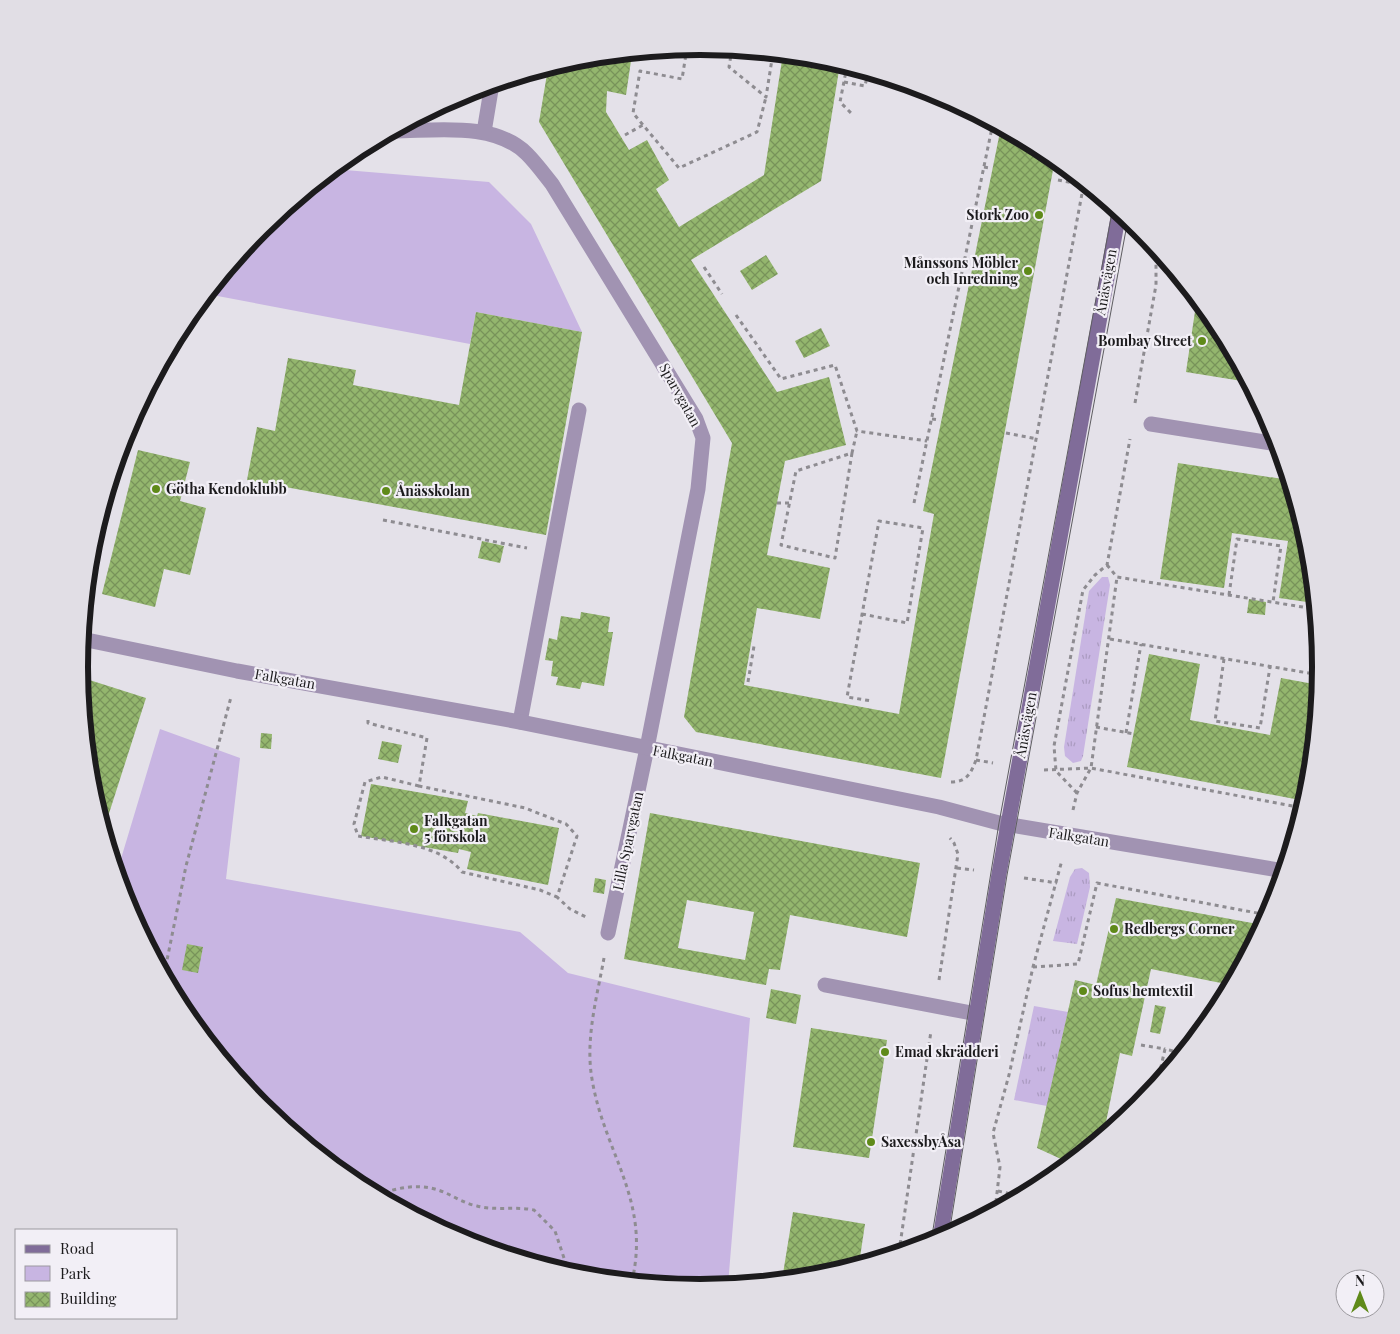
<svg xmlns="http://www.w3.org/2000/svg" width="1400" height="1334" font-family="'Playfair Display',serif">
<defs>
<pattern id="grass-tufts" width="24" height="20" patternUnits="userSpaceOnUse" patternTransform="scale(1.25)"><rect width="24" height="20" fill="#c8b5e2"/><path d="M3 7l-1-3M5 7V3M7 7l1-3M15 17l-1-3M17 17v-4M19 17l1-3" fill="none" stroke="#ab9bc1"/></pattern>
<pattern id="building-cross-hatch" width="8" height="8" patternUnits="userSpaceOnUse" patternTransform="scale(1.25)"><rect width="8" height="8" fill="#94b66e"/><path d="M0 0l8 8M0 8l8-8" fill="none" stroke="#78935a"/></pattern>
</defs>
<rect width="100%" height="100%" fill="#e4e1e9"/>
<g fill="url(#grass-tufts)">
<polygon points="1102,577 1108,577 1110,585 1083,756 1081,761 1073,763 1065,756 1064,747 1089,591"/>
<polygon points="1082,868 1089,873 1090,887 1077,944 1053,941 1070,877 1075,869"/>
<polygon points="1034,1006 1068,1012 1047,1106 1014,1100"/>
</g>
<g fill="#c8b5e2">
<polygon points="333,169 489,182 531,224 582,332 476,312 470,344 207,294 261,228"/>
<polygon points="160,729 240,758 226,879 520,932 568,973 750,1018 728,1285 700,1288 579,1276 462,1240 355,1183 261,1106 184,1012 126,904 117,872"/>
</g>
<g fill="url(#building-cross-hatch)" fill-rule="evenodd">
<polygon points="628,53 632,54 626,95 607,91 606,112 629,150 647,140 669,180 656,189 679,227 764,175 783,54 821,58 840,64 821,181 691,260 777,392 829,377 846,445 785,461 767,555 830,568 820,619 757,608 744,685 899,714 934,514 923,511 1001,127 1045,151 1055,159 941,778 696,732 684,717 732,443 539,122 548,68 579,58"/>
<polygon points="449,101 447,111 431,110"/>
<polygon points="766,255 778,274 752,290 740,271"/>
<polygon points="1197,298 1216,322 1248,382 1186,372"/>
<polygon points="476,312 582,332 546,535 247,480 257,427 275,431 288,358 356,370 353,385 459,405"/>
<polygon points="821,328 830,346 804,358 795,341"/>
<polygon points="138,450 190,462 180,501 206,508 190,575 164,569 155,607 102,594"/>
<polygon points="1178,463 1289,480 1309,546 1314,603 1279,598 1288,541 1232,533 1224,588 1160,579"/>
<polygon points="482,541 504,546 500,563 478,558"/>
<polygon points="1249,599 1266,602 1265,615 1247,613"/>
<polygon points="581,612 610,617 608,632 613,632 604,686 582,682 580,689 556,685 558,677 551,676 553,661 545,660 549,638 557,640 561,616 580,619"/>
<polygon points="1149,654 1200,664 1190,720 1270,735 1281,678 1319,685 1309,788 1305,801 1127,767"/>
<polygon points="80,677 146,698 104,829 91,788"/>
<polygon points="261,733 272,734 271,749 260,748"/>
<polygon points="382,741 402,745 398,763 378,759"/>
<polygon points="371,784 468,801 465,813 477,816 478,813 559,828 548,885 467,869 471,852 459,849 458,853 361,836"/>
<path d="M650 813 920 863 907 937 790 915 780 970 769 969 766 985 624 959ZM687 900 754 912 745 960 678 948Z"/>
<polygon points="595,878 606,880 604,894 593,892"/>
<polygon points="1116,898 1263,925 1231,985 1151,969 1132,1056 1120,1053 1105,1127 1111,1129 1058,1173 1061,1159 1037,1148 1075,980 1096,985"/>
<polygon points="187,944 203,947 198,973 182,970"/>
<polygon points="771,989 801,995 796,1024 766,1018"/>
<polygon points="1155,1005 1166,1007 1160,1034 1150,1032"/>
<polygon points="811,1028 887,1040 869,1158 793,1147"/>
<polygon points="793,1212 865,1224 859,1264 821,1276 782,1280"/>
</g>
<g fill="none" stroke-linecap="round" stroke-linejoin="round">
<g stroke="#8e8c91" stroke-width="3" stroke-dasharray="4 4" stroke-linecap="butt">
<polyline points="687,48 682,79 640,71 633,113 679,168 757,132 766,97"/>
<polyline points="732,49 729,67 766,97 773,53"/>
<polyline points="847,66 840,102 851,113"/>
<polyline points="844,82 865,86 868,72"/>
<polyline points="625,135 643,125"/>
<polyline points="984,167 990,168"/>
<polyline points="1058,180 1083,185"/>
<polyline points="704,267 722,294"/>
<polyline points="736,315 781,379 835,365 857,431 927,441"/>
<polyline points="1135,403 1156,285 1156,249"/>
<polyline points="932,419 940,420"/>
<polyline points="1006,433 1037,439"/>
<polyline points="852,453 835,558 781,545 796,471 852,453 857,431"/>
<polyline points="777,503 790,503"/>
<polyline points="914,503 993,123"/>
<polyline points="383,520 527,548"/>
<polyline points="1107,565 1117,577 1315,609"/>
<polyline points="1229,595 1237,539 1281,546 1273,602"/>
<polyline points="862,614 907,623 923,528 879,521 847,697 872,701"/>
<polyline points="1110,639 1320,675"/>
<polyline points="1224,659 1215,721 1260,728 1270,667"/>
<polyline points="748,682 754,646"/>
<polyline points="368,720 368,723 427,738 419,786 525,808 566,824 577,836 557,897 570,909 586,917"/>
<polyline points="1096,727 1134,734"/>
<polyline points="1126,733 1141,644"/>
<polyline points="976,760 993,763"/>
<polyline points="1044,770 1091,768 1303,808"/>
<path d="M951 782C967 782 971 773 976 760L1084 183"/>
<path d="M419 786 382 777 365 782 354 824 358 836C392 842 439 843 462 872L540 890 557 897"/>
<polyline points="1077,793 1056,771 1054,746 1083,590 1095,575 1107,565 1130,439"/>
<polyline points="1073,810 1077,793 1091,768 1117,577"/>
<polyline points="957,868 974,870"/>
<polyline points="1024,878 1057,883"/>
<path d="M604 958C597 997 585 1039 592 1079 604 1153 651 1200 632 1281"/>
<polyline points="1033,967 1078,964 1097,883 1268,915"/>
<polyline points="164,975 186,866 231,697"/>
<polyline points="939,980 958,854 954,843 950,838"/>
<polyline points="1141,1045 1165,1049"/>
<polyline points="1157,1084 1165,1049 1182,1053"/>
<polyline points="998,1191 1020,1196"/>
<path d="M377 1195C396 1188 418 1183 438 1190 451 1194 462 1203 477 1206 496 1211 515 1206 534 1210L555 1231 569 1273"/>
<polyline points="995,1210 1000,1167 993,1133 1009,1075 1033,967 1062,860"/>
<polyline points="899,1252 931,1031"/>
</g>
<g stroke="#a193b2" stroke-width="15">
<polyline points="520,722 579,410"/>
<polyline points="608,933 647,748"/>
<polyline points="825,985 977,1014"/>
</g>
<g stroke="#a193b2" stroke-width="15">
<path d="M393 131C435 131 494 121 527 154 536 163 544 174 552 184L696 419 703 438 698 489 647 748"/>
<polyline points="484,132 492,84"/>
<polyline points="1151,424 1278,444"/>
<polyline points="82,639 237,671 520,722 939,807 999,823 1284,871"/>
</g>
<polyline stroke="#806c99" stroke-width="15" points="940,1239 999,874 1119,212"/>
<g stroke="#5d5c60" stroke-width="1">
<polyline points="949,1234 1007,875 1128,219"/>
<polyline points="931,1242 999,823 1113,207"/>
</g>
</g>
<g fill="#5f8a19" stroke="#f2eff6" stroke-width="2">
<circle cx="1039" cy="215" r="5"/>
<circle cx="1028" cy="271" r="5"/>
<circle cx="1202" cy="341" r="5"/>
<circle cx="156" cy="489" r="5"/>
<circle cx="386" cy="491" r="5"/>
<circle cx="414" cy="829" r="5"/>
<circle cx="1114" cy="929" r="5"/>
<circle cx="1083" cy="991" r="5"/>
<circle cx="885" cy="1052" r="5"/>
<circle cx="871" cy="1142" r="5"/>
</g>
<g text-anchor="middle" stroke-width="4.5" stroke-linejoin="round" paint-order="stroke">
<g font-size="14" font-weight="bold" fill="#1c1b1d" stroke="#f2eff6" text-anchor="start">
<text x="1029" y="220" text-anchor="end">Stork Zoo</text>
<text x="1018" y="268" text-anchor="end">Månssons Möbler<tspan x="1018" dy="16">och Inredning</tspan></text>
<text x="1192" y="346" text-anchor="end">Bombay Street</text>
<text x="166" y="494">Götha Kendoklubb</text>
<text x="396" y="496">Ånässkolan</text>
<text x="424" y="826">Falkgatan<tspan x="424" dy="16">5 förskola</tspan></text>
<text x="1124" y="934">Redbergs Corner</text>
<text x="1093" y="996">Sofus hemtextil</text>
<text x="895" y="1057">Emad skrädderi</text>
<text x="881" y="1147">SaxessbyÅsa</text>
</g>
<g font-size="14" fill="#1c1b1d" stroke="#f2eff6">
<text transform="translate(1106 282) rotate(-80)" y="5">Ånäsvägen</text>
<text transform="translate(680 395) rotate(61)" y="5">Sparvgatan</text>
<text transform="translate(285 679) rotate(10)" y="5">Falkgatan</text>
<text transform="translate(1026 725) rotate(-80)" y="5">Ånäsvägen</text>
<text transform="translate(683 756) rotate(11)" y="5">Falkgatan</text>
<text transform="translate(1079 837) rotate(9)" y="5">Falkgatan</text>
<text transform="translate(628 841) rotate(-78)" y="5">Lilla Sparvgatan</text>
</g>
</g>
<path d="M0 0H1400V1334H0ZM88 667a612 612 0 1 1 1224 0a612 612 0 1 1-1224 0Z" fill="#e1dee5" fill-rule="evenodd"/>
<path fill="none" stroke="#1c1b1d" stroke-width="6" d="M88 667a612 612 0 1 1 1224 0a612 612 0 1 1-1224 0Z"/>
<rect x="15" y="1229" width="162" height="90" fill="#f2eff6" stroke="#9c9a9f"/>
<rect x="25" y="1245" width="25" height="8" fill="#806c99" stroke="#9c9a9f"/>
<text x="60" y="1254" font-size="15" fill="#1c1b1d">Road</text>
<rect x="25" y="1266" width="25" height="15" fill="#c8b5e2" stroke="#9c9a9f"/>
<text x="60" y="1279" font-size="15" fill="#1c1b1d">Park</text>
<rect x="25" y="1292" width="25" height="15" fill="url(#building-cross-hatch)" stroke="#9c9a9f"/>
<text x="60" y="1304" font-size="15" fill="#1c1b1d">Building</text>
<g transform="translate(1360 1294)"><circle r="24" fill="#f2eff6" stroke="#9c9a9f"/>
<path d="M0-4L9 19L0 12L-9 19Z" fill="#5f8a19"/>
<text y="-8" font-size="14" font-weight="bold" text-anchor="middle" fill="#1c1b1d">N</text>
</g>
</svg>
